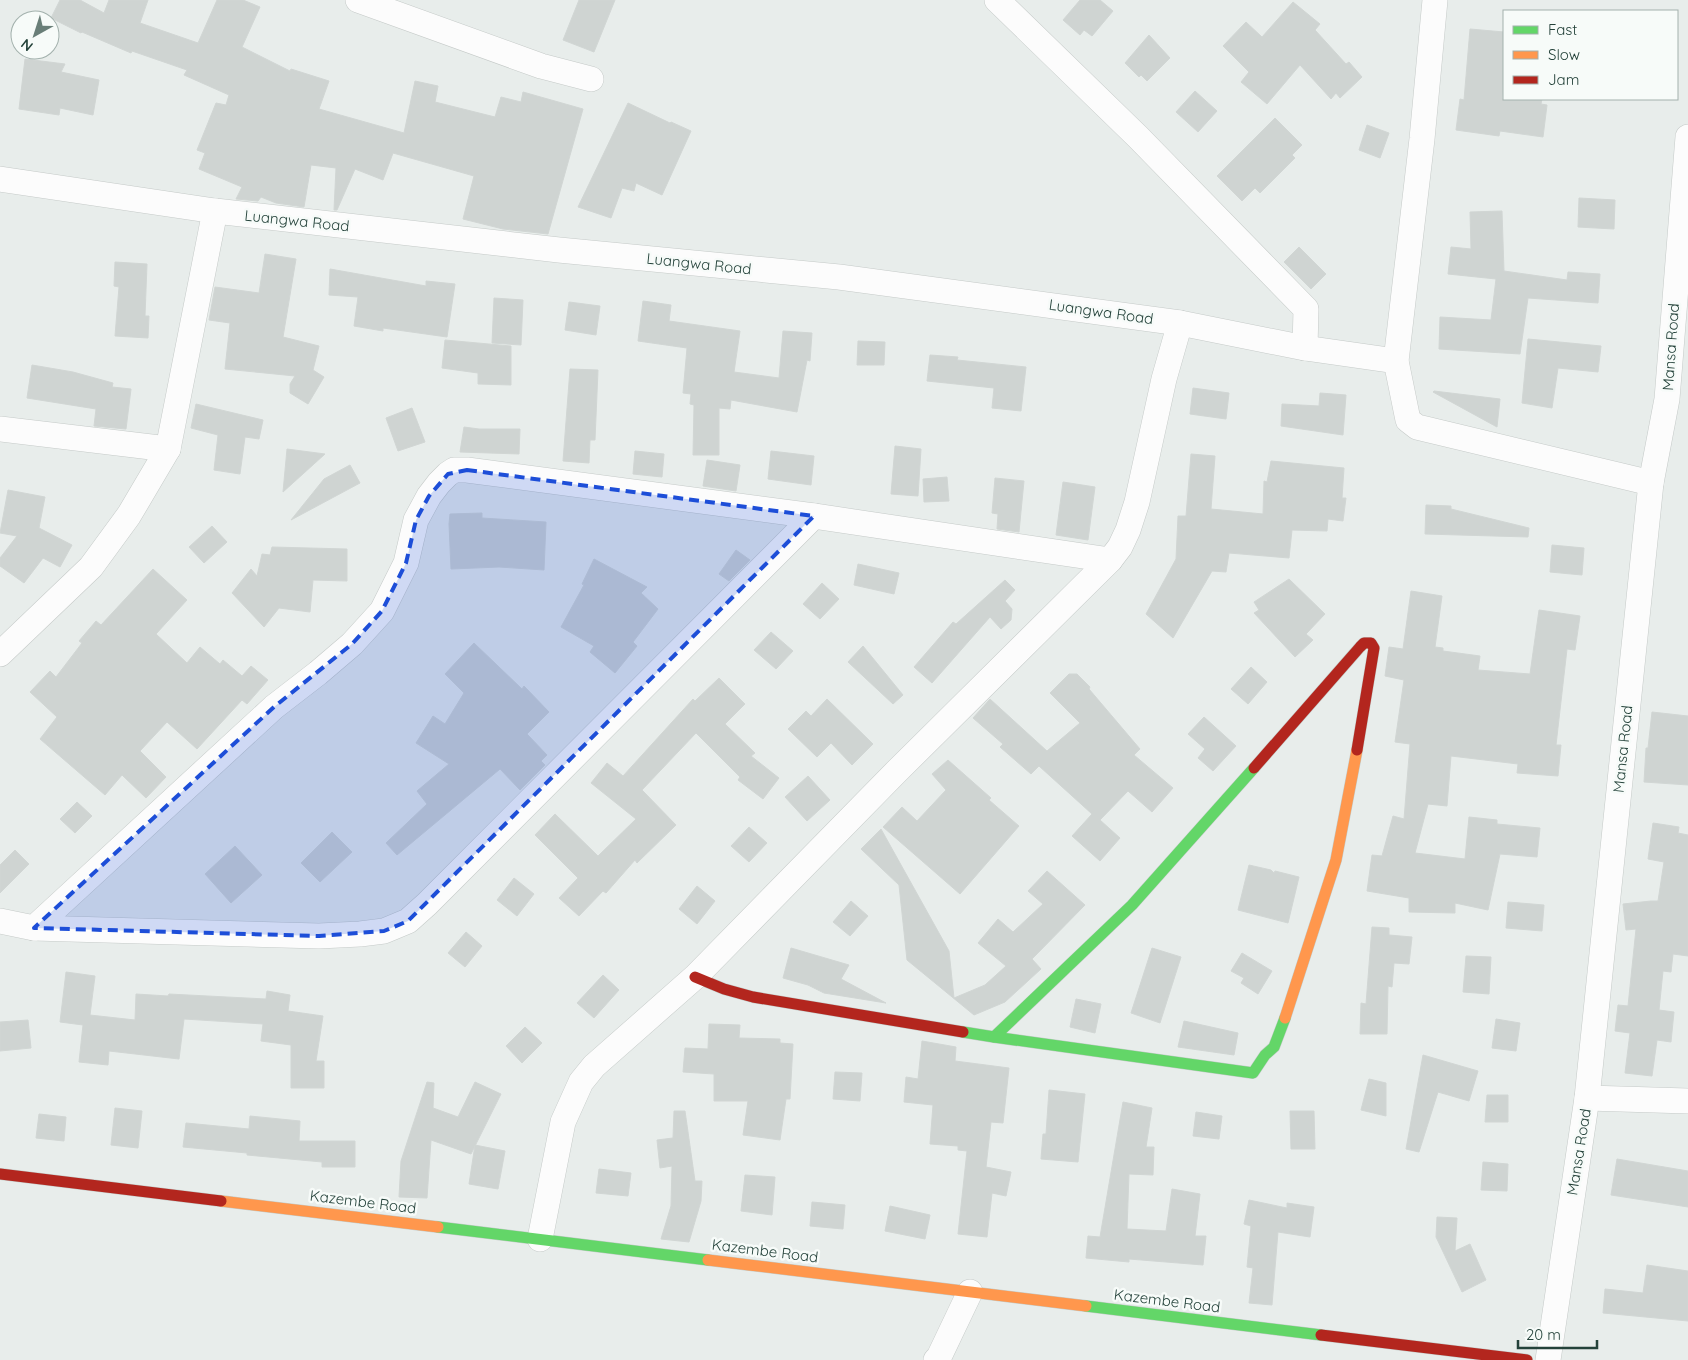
<svg xmlns="http://www.w3.org/2000/svg" width="1688" height="1360" font-family="Quicksand,sans-serif">
<rect width="100%" height="100%" fill="#e8edeb"/>
<g fill="#cfd4d2" stroke="#d1d6d4">
<polygon points="60,0 80,0 104,13 109,0 148,0 140,23 198,43 217,0 243,0 260,7 242,47 290,71 291,69 329,81 319,109 404,133 415,81 438,86 435,102 495,117 501,97 521,102 523,92 583,109 548,234 503,229 463,219 474,176 393,153 383,180 355,169 337,210 334,210 336,168 311,165 304,207 276,203 261,197 258,201 236,199 242,187 199,169 205,153 197,150 216,103 226,105 229,95 184,75 187,70 132,51 131,53 82,32 81,33 51,18"/>
<polygon points="579,0 615,0 594,52 563,40"/>
<polygon points="1080,0 1100,0 1113,11 1092,36 1084,30 1080,35 1063,20"/>
<polygon points="1293,2 1320,24 1315,30 1346,64 1349,62 1362,77 1340,98 1336,93 1331,99 1300,65 1267,104 1241,82 1249,72 1223,46 1246,22 1262,37"/>
<polygon points="1470,29 1504,32 1504,68 1502,99 1542,99 1541,104 1547,105 1543,137 1500,131 1499,136 1456,130 1460,99 1464,100"/>
<polygon points="1149,35 1170,58 1147,81 1141,75 1139,77 1125,63"/>
<polygon points="25,59 65,64 61,72 99,80 93,115 60,108 59,115 19,109"/>
<polygon points="1195,91 1217,111 1198,132 1176,112"/>
<polygon points="628,103 670,123 671,122 691,131 662,195 636,183 634,191 622,188 611,218 578,207"/>
<polygon points="1275,118 1302,145 1292,155 1295,158 1260,193 1255,188 1242,201 1217,176"/>
<polygon points="1367,125 1389,133 1380,158 1359,150"/>
<polygon points="1579,198 1615,200 1614,229 1578,227"/>
<polygon points="1502,211 1504,271 1567,280 1568,272 1600,274 1598,303 1528,298 1520,354 1439,349 1440,317 1491,320 1496,279 1448,274 1451,247 1471,249 1470,212"/>
<polygon points="1299,247 1326,274 1311,289 1284,262"/>
<polygon points="265,254 296,259 283,337 319,346 313,370 324,377 308,404 290,393 290,384 295,376 225,369 230,323 209,320 215,287 259,293"/>
<polygon points="115,262 147,264 145,316 149,316 148,338 115,336 119,287 114,286"/>
<polygon points="330,269 426,286 426,281 455,284 447,337 383,328 383,331 354,326 358,297 329,295"/>
<polygon points="494,298 523,300 521,345 492,343"/>
<polygon points="643,301 671,305 669,321 740,331 734,372 779,378 783,331 812,333 810,361 807,360 797,412 731,400 730,409 719,408 719,455 693,455 694,405 690,404 691,394 683,393 687,348 638,341"/>
<polygon points="569,302 600,306 596,335 565,330"/>
<polygon points="1528,339 1601,346 1598,372 1558,368 1552,408 1522,403"/>
<polygon points="445,340 511,346 511,385 478,384 478,373 442,368"/>
<polygon points="858,341 885,342 884,365 857,365"/>
<polygon points="930,355 958,357 957,360 1026,367 1021,411 992,408 994,388 927,381"/>
<polygon points="32,365 73,372 113,383 112,387 131,389 126,429 94,426 96,409 27,398"/>
<polygon points="570,369 598,370 595,440 590,440 589,463 563,461"/>
<polygon points="1193,388 1229,393 1226,419 1190,414"/>
<polygon points="1434,391 1500,399 1497,427 1433,392"/>
<polygon points="1320,393 1346,395 1343,435 1281,426 1282,404 1319,406"/>
<polygon points="196,404 263,420 259,439 245,437 240,474 214,470 218,435 191,428"/>
<polygon points="412,408 425,442 398,451 386,418"/>
<polygon points="464,427 479,429 520,429 519,454 460,452"/>
<polygon points="895,446 921,449 918,496 891,494"/>
<polygon points="287,449 325,454 283,492"/>
<polygon points="635,451 664,454 662,477 633,474"/>
<polygon points="771,451 814,456 811,485 768,479"/>
<polygon points="1191,454 1215,456 1211,509 1263,514 1264,481 1267,482 1271,461 1344,468 1342,498 1346,498 1343,521 1328,519 1327,531 1292,530 1289,558 1229,553 1226,572 1212,571 1173,638 1146,614 1176,559 1178,516 1186,516"/>
<polygon points="707,460 740,465 736,491 703,486"/>
<polygon points="350,465 360,483 291,520 324,479"/>
<polygon points="947,477 949,501 924,502 923,479"/>
<polygon points="995,478 1024,481 1019,532 997,529 998,514 992,513"/>
<polygon points="1063,482 1095,487 1088,540 1056,535"/>
<polygon points="8,490 45,497 39,528 72,545 60,567 43,558 24,583 0,566 0,558 17,536 0,533"/>
<polygon points="1426,505 1451,506 1451,509 1529,528 1528,537 1425,534"/>
<polygon points="482,513 482,518 546,522 544,570 499,567 451,569 449,524 450,514"/>
<polygon points="212,526 227,542 204,563 189,547"/>
<polygon points="1552,545 1584,548 1582,575 1550,572"/>
<polygon points="272,547 347,549 347,581 313,580 310,612 279,608 264,627 232,593 251,569 257,576 262,554 270,555"/>
<polygon points="736,550 750,560 729,581 719,574"/>
<polygon points="594,559 647,587 641,593 658,609 633,642 637,646 615,673 590,652 594,646 561,627 584,585 582,584"/>
<polygon points="858,564 899,573 894,594 854,585"/>
<polygon points="153,569 187,600 156,634 187,663 200,647 220,664 223,660 242,676 251,666 268,680 247,704 242,700 197,749 167,722 140,751 166,777 146,798 122,775 105,795 40,739 57,717 30,692 50,671 56,677 82,643 79,641 96,621 101,625"/>
<polygon points="1289,579 1325,614 1306,634 1313,640 1295,657 1254,613 1259,610 1254,602"/>
<polygon points="1005,580 1015,590 1005,601 1012,609 1011,620 1001,629 990,617 932,683 914,667 953,622 956,624"/>
<polygon points="822,583 839,599 820,619 803,604"/>
<polygon points="1411,591 1442,596 1435,647 1443,648 1443,651 1480,656 1478,670 1530,674 1539,610 1580,616 1575,650 1567,649 1556,745 1561,745 1558,776 1517,773 1518,764 1451,756 1447,806 1428,804 1415,853 1465,859 1469,817 1497,820 1497,824 1540,828 1537,857 1500,854 1488,910 1455,903 1455,913 1409,912 1409,898 1367,891 1372,855 1382,856 1393,816 1404,819 1410,744 1395,742 1404,680 1385,676 1389,647 1403,649"/>
<polygon points="771,632 793,651 776,669 754,650"/>
<polygon points="474,643 522,689 524,686 549,712 527,734 547,755 541,761 545,765 520,790 500,769 397,855 386,843 427,804 417,791 449,764 416,743 433,716 445,724 464,693 445,674"/>
<polygon points="863,646 903,695 893,704 848,662"/>
<polygon points="1251,667 1267,682 1248,704 1231,689"/>
<polygon points="1069,674 1077,674 1090,687 1089,689 1140,749 1134,755 1173,788 1152,812 1128,791 1100,820 1120,838 1100,861 1072,836 1092,814 1039,766 1031,774 1000,747 1003,744 973,718 990,699 1047,751 1080,723 1050,693"/>
<polygon points="719,678 745,704 725,724 755,753 751,756 779,778 763,799 738,780 740,777 696,733 642,790 676,825 637,863 635,860 606,893 603,891 579,916 559,898 578,878 535,835 555,814 598,856 636,819 591,783 607,763 623,776 693,699 695,701"/>
<polygon points="827,699 873,744 852,765 831,743 817,757 788,729 806,711 811,716"/>
<polygon points="1652,712 1688,716 1688,785 1644,782 1646,748 1648,748"/>
<polygon points="1204,717 1236,746 1213,771 1198,758 1205,749 1188,734"/>
<polygon points="948,760 991,798 989,800 1019,826 960,894 883,827 902,807 917,821 946,790 932,774"/>
<polygon points="808,776 830,800 807,821 785,797"/>
<polygon points="77,802 92,816 75,833 60,819"/>
<polygon points="1653,823 1679,827 1678,833 1688,835 1688,956 1673,954 1671,972 1663,971 1659,1010 1674,1012 1671,1042 1657,1040 1652,1076 1625,1073 1630,1033 1615,1031 1618,1005 1628,1006 1636,929 1626,930 1623,904 1651,901 1658,901 1664,862 1648,859"/>
<polygon points="749,827 767,843 749,862 731,846"/>
<polygon points="881,829 949,951 954,998 985,985 1006,966 978,943 998,919 1013,932 1043,904 1028,891 1047,871 1085,905 1032,959 1041,969 1005,1002 974,1015 907,960 899,885 861,849"/>
<polygon points="332,832 352,852 320,882 301,863"/>
<polygon points="235,846 262,875 231,903 205,874"/>
<polygon points="15,850 29,864 0,893 0,865"/>
<polygon points="1249,865 1271,870 1274,873 1275,871 1299,877 1288,923 1238,910"/>
<polygon points="514,878 534,894 517,916 497,900"/>
<polygon points="697,886 715,901 697,924 679,909"/>
<polygon points="851,901 868,916 850,936 833,922"/>
<polygon points="1508,902 1544,905 1542,931 1506,928"/>
<polygon points="1372,927 1389,928 1389,935 1412,937 1409,964 1394,963 1392,987 1388,986 1387,1034 1360,1034 1361,1003 1366,1004"/>
<polygon points="466,932 482,946 465,967 448,953"/>
<polygon points="791,948 849,965 841,979 886,1003 824,993 808,985 783,978"/>
<polygon points="1152,948 1181,957 1160,1023 1131,1013"/>
<polygon points="1242,953 1272,971 1258,994 1241,983 1244,978 1231,971"/>
<polygon points="1466,956 1491,957 1489,994 1463,992"/>
<polygon points="66,972 95,976 90,1015 135,1020 136,994 168,996 169,994 266,999 267,991 290,995 288,1011 323,1016 316,1061 324,1061 324,1088 291,1088 291,1045 261,1041 263,1024 184,1019 179,1059 109,1051 108,1065 79,1062 83,1025 60,1022"/>
<polygon points="603,975 619,990 594,1018 577,1003"/>
<polygon points="1076,999 1101,1004 1095,1033 1070,1027"/>
<polygon points="1496,1019 1520,1023 1516,1051 1492,1048"/>
<polygon points="28,1020 31,1048 0,1051 0,1022"/>
<polygon points="1184,1021 1238,1033 1234,1055 1178,1047"/>
<polygon points="709,1024 740,1025 739,1038 780,1039 780,1043 793,1044 790,1099 786,1099 780,1140 743,1135 748,1101 714,1101 714,1074 683,1072 685,1048 708,1049"/>
<polygon points="525,1027 542,1043 522,1063 506,1046"/>
<polygon points="922,1041 956,1047 955,1061 1009,1068 1003,1123 991,1122 986,1167 1011,1172 1006,1196 992,1193 987,1237 958,1234 967,1151 958,1150 958,1146 930,1144 933,1105 904,1102 906,1077 918,1079"/>
<polygon points="1423,1055 1478,1071 1469,1101 1438,1092 1419,1152 1406,1149"/>
<polygon points="835,1072 862,1073 860,1101 833,1099"/>
<polygon points="1369,1079 1386,1083 1386,1116 1361,1110"/>
<polygon points="427,1082 434,1083 433,1108 458,1117 475,1082 501,1094 471,1154 431,1140 427,1198 399,1197 401,1161"/>
<polygon points="1049,1090 1085,1094 1078,1162 1041,1159 1043,1134 1046,1134"/>
<polygon points="1487,1095 1508,1095 1508,1122 1485,1122"/>
<polygon points="1123,1102 1152,1108 1146,1147 1154,1147 1153,1175 1129,1174 1127,1229 1166,1231 1172,1189 1200,1194 1195,1236 1206,1236 1203,1265 1129,1259 1129,1262 1086,1258 1088,1236 1100,1237"/>
<polygon points="115,1108 142,1111 138,1148 111,1145"/>
<polygon points="674,1111 685,1111 695,1181 702,1181 701,1201 689,1242 661,1239 671,1206 672,1166 660,1168 657,1140 673,1138"/>
<polygon points="1290,1111 1314,1111 1315,1149 1291,1149"/>
<polygon points="1196,1112 1222,1116 1219,1139 1193,1136"/>
<polygon points="39,1114 66,1117 64,1141 36,1138"/>
<polygon points="250,1116 300,1121 299,1141 355,1141 355,1167 322,1167 322,1162 247,1155 247,1153 183,1147 186,1123 249,1129"/>
<polygon points="475,1145 505,1151 498,1189 469,1184"/>
<polygon points="1617,1159 1688,1171 1688,1207 1611,1195"/>
<polygon points="1483,1162 1508,1164 1507,1191 1481,1190"/>
<polygon points="599,1169 631,1173 628,1196 596,1193"/>
<polygon points="745,1175 775,1177 772,1215 741,1211"/>
<polygon points="1249,1200 1287,1208 1287,1203 1314,1207 1310,1237 1278,1232 1272,1305 1249,1303 1253,1268 1247,1267 1251,1226 1244,1224"/>
<polygon points="812,1202 845,1205 843,1229 810,1226"/>
<polygon points="890,1206 930,1215 925,1239 885,1231"/>
<polygon points="1437,1217 1457,1218 1455,1251 1470,1244 1486,1280 1462,1292 1436,1237"/>
<polygon points="1647,1265 1688,1271 1688,1321 1603,1313 1605,1289 1643,1293"/>
</g>
<g fill="none" stroke-linecap="round" stroke-linejoin="round">
<defs>
<g id="street">
<polyline points="358,0 541,66 591,79"/>
<polyline points="997,0 1138,137 1306,309 1305,348"/>
<polyline points="1435,0 1422,139 1396,361 1408,420 1417,427 1651,483"/>
<polyline points="0,179 215,211 559,250 839,277 1180,323 1305,348 1396,361"/>
<polyline points="0,429 168,449"/>
<polyline points="0,654 91,567 129,515 168,449 215,211"/>
<polyline points="0,921 34,928 274,707 318,673 352,644 382,611 406,563 416,520 429,496 439,483 448,474 454,470 467,470 814,516 1110,560"/>
<polyline points="34,928 319,936 360,934 384,931 408,921 427,904 814,516"/>
<polyline points="1587,1098 1688,1101"/>
<polyline points="540,1239 563,1122 581,1082 594,1066 695,977 897,771 1110,560 1120,547 1128,530 1137,502 1164,379 1180,323"/>
<polyline points="936,1360 939,1357 970,1292"/>
<polyline points="1548,1360 1587,1098 1651,483 1667,399 1688,137"/>
</g>
<g id="fast">
<polyline points="963,1032 994,1037 1132,905 1254,768"/>
<polyline points="994,1037 1253,1073 1265,1055 1274,1047 1285,1018"/>
<polyline points="438,1227 708,1260"/>
<polyline points="1086,1306 1321,1335"/>
</g>
<g id="slow">
<polyline points="1285,1018 1336,860 1357,750"/>
<polyline points="221,1201 438,1227"/>
<polyline points="708,1260 1086,1306"/>
</g>
<g id="jam">
<polyline points="1254,768 1360,647 1364,643 1371,643 1374,648 1357,750"/>
<polyline points="695,977 724,989 753,997 963,1032"/>
<polyline points="0,1174 221,1201"/>
<polyline points="1321,1335 1527,1360"/>
</g>
</defs>
<use href="#street" stroke="#c5cac8" stroke-width="26"/>
<use href="#fast" stroke="#c3cbc8" stroke-width="12"/>
<use href="#slow" stroke="#c3cbc8" stroke-width="12"/>
<use href="#jam" stroke="#c3cbc8" stroke-width="12"/>
<use href="#street" stroke="#fcfcfc" stroke-width="25"/>
<use href="#fast" stroke="#63d668" stroke-width="11"/>
<use href="#slow" stroke="#ff974d" stroke-width="11"/>
<use href="#jam" stroke="#b3261e" stroke-width="11"/>
</g>
<path fill="#1d4ed8" fill-opacity="0.2" stroke="#1d4ed8" stroke-width="4" stroke-dasharray="10 6" stroke-linejoin="round" d="M467 470 814 516 408 921 384 931 319 936 34 928 274 707 352 644 382 611 406 563 416 520 429 496 448 474Z"/>
<g text-anchor="middle" stroke-width="5" stroke-linejoin="round" paint-order="stroke">
<g font-size="15" fill="#24423a" stroke="#f7fbf9">
<text transform="translate(297 221) rotate(6)" y="5">Luangwa Road</text>
<text transform="translate(699 264) rotate(6)" y="5">Luangwa Road</text>
<text transform="translate(1101 312) rotate(8)" y="5">Luangwa Road</text>
<text transform="translate(1671 347) rotate(-86)" y="5">Mansa Road</text>
<text transform="translate(1623 749) rotate(-84)" y="5">Mansa Road</text>
<text transform="translate(1579 1152) rotate(-81)" y="5">Mansa Road</text>
<text transform="translate(363 1202) rotate(7)" y="5">Kazembe Road</text>
<text transform="translate(765 1251) rotate(7)" y="5">Kazembe Road</text>
<text transform="translate(1167 1301) rotate(7)" y="5">Kazembe Road</text>
</g>
</g>
<rect x="1503" y="10" width="175" height="90" fill="#f7fbf9" stroke="#a3b1ad"/>
<rect x="1513" y="26" width="25" height="8" fill="#63d668" stroke="#a3b1ad"/>
<text x="1548" y="35" font-size="15" fill="#24423a">Fast</text>
<rect x="1513" y="51" width="25" height="8" fill="#ff974d" stroke="#a3b1ad"/>
<text x="1548" y="60" font-size="15" fill="#24423a">Slow</text>
<rect x="1513" y="76" width="25" height="8" fill="#b3261e" stroke="#a3b1ad"/>
<text x="1548" y="85" font-size="15" fill="#24423a">Jam</text>
<g transform="translate(35 35) rotate(219)"><circle r="24" fill="#f7fbf9" stroke="#a3b1ad"/>
<path d="M0-4L9 19L0 12L-9 19Z" fill="#697e78"/>
<text y="-8" font-size="14" font-weight="bold" text-anchor="middle" fill="#24423a">N</text>
</g>
<path d="M1518 1340v8h79v-8" fill="none" stroke="#24423a" stroke-width="2.5"/>
<text x="1526" y="1340" font-size="15" fill="#24423a" stroke="#f7fbf9" stroke-width="4" paint-order="stroke">20 m</text>
</svg>
